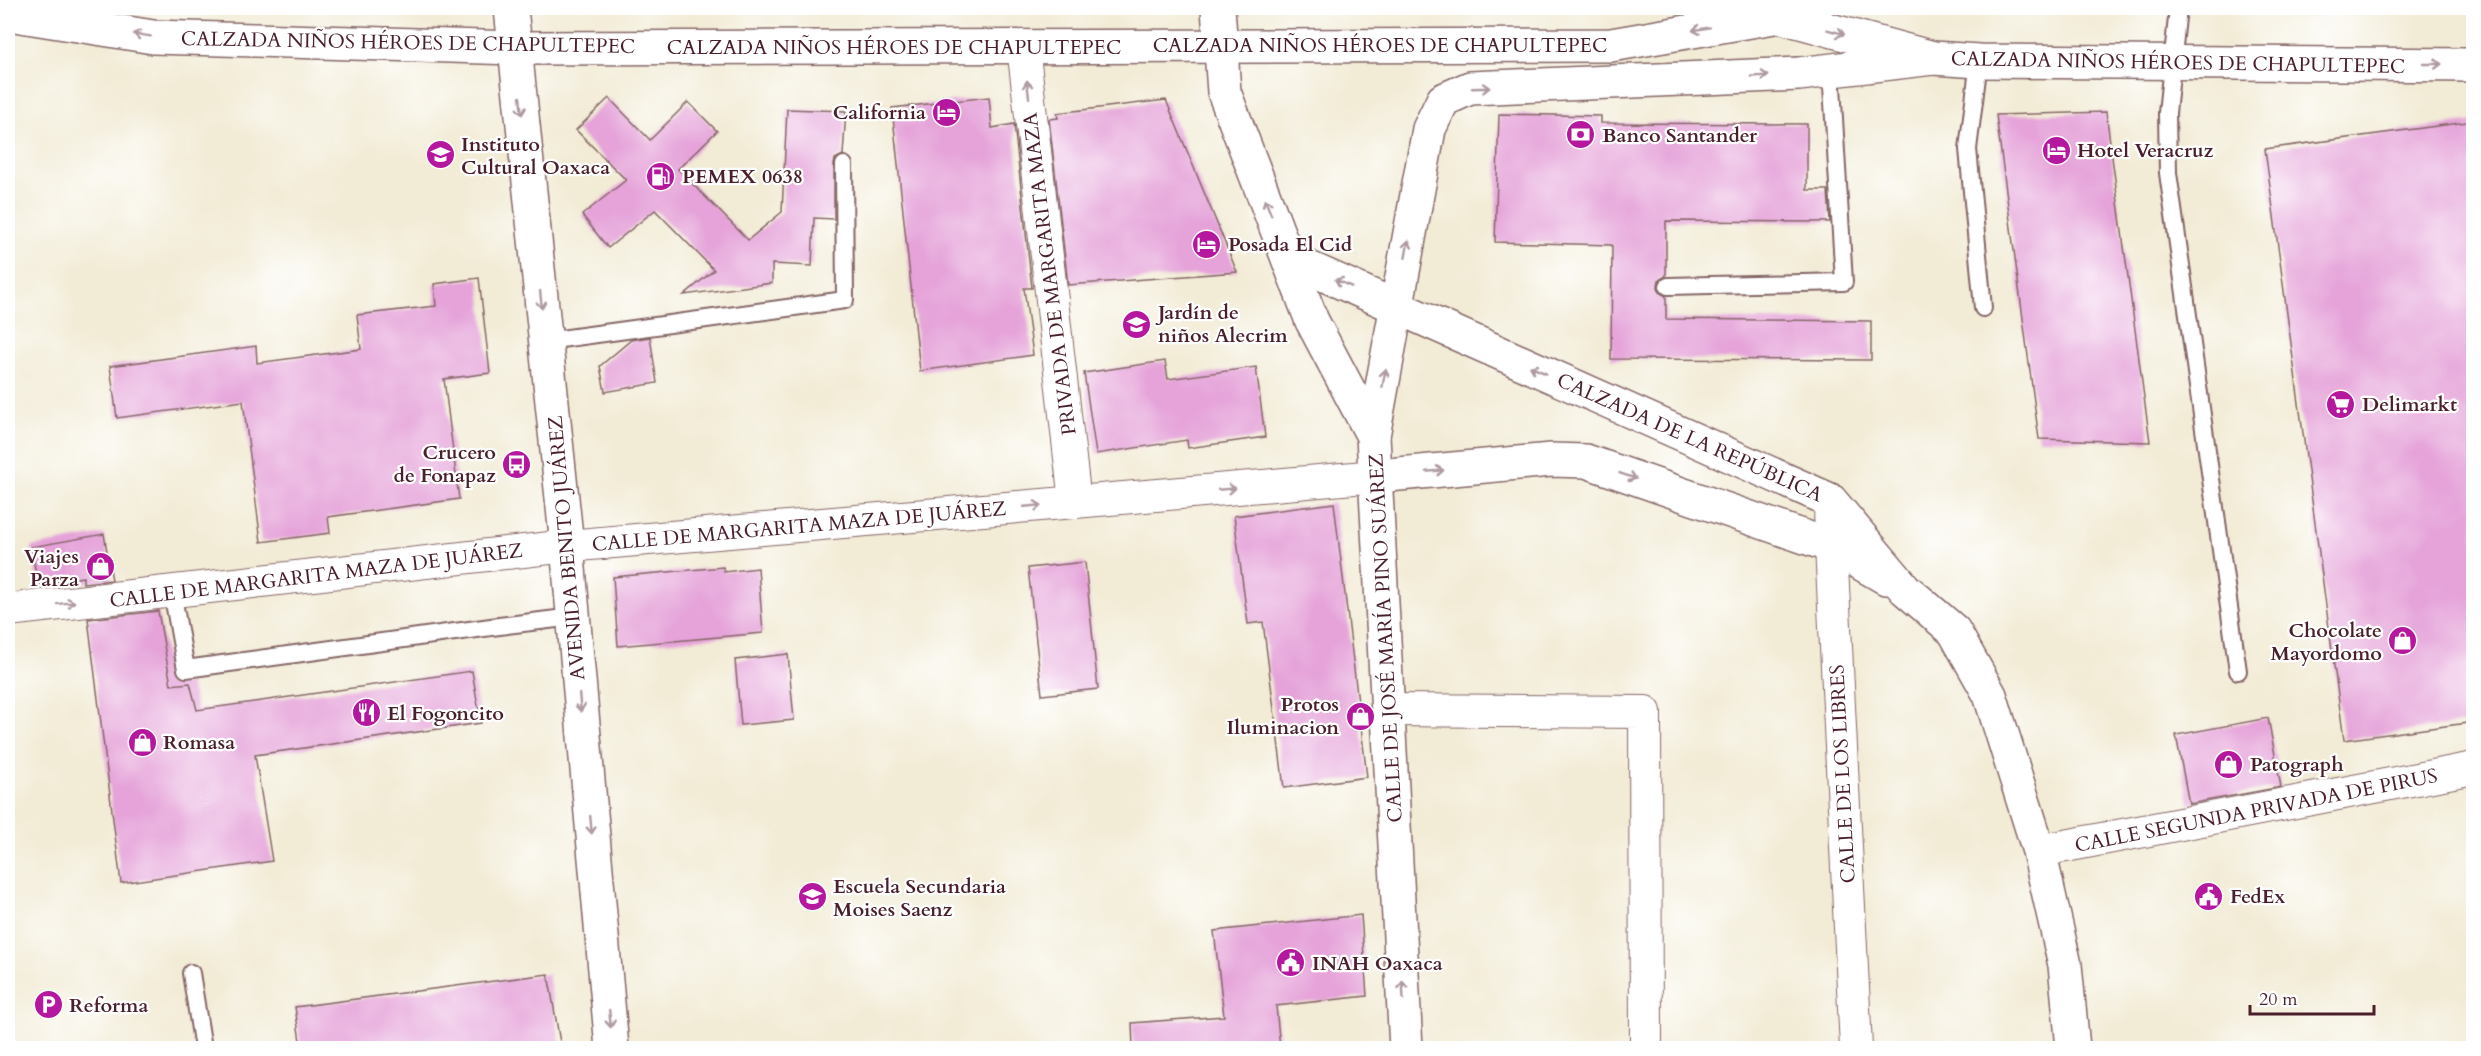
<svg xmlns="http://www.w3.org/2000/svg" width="2481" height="1056" font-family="Cardo,serif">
<rect width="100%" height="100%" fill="#fff"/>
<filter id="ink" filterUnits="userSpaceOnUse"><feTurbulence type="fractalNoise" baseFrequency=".0167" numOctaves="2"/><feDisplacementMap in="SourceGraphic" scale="12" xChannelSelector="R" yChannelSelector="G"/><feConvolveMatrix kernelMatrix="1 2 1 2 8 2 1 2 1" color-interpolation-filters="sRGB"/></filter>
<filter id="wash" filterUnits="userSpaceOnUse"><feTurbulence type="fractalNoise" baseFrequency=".008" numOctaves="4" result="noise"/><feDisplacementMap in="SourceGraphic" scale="24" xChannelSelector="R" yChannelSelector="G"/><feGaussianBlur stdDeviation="1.35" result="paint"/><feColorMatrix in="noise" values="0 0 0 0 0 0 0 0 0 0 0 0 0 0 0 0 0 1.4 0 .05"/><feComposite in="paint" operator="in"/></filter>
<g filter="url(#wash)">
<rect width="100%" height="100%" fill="#f2ebd5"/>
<g id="blocks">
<g fill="#e5a3d9">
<polygon points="989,97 992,128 1014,124 1032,288 1024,288 1033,355 920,371 892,108"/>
<polygon points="609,98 650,140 688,102 717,131 678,169 748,240 782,212 787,109 846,111 843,155 835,159 834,165 834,219 814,218 812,266 772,264 772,283 684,295 714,270 655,210 608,248 582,215 626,180 576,130"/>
<polygon points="1166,100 1237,272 1068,285 1049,119 1058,118 1057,113"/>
<polygon points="2106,112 2150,442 2039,439 1996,115"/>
<polygon points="1499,114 1601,116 1601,123 1807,124 1807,190 1828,190 1830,222 1666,221 1666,276 1659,280 1658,286 1659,292 1666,296 1666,319 1871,321 1871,360 1611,359 1612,245 1495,242"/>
<polygon points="2474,121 2474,722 2344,740 2265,149"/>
<polygon points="479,278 490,373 444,379 459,499 328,517 330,533 261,542 243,401 117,418 110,366 256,346 257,363 361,349 357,315 436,306 434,284"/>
<polygon points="650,337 657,383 605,392 600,366 631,340"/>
<polygon points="1165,361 1168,379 1256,367 1265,437 1188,448 1187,440 1096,454 1084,373"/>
<polygon points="1334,503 1367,777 1284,788 1263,622 1248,624 1234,516"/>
<polygon points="104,534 112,580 83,583 83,577 38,585 31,547"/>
<polygon points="1085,562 1098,689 1042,695 1028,568"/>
<polygon points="723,567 724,572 758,568 763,633 618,646 613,577"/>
<polygon points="158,611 171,685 190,683 197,710 472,671 481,723 255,755 272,861 121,883 88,619"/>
<polygon points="788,654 794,720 741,725 735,660"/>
<polygon points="2268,718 2281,787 2189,804 2176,735"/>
<polygon points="1361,915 1367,996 1276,1006 1280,1048 1133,1048 1132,1023 1224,1016 1214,931"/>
<polygon points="548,974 561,1048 301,1048 295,1007"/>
</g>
</g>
</g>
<g filter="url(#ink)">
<use href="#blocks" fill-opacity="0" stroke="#856666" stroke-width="1.5"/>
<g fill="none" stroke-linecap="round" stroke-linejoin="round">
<defs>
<g id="service">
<polyline points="2178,8 2167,113 2168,173 2238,671"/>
<polyline points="1979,61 1968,149 1983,308"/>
<polyline points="1668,286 1844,282 1831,70"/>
<polyline points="546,341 845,300 844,165"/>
<polyline points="172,591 186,669 491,627 573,617"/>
<polyline points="191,973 203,1048"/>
</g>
<g id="minor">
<polyline points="1023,46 1075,502"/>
<polyline points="1830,500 1831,546 1856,1048"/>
<polyline points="8,610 567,546 1377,476"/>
<polyline points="1389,710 1645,712 1646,1048"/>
<polyline points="2039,851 2474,768"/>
</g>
<g id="secondary">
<polyline points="1218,8 1224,92 1312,321 1373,436 1406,1048"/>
<polyline points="515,48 567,546 612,1048"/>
<polyline points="1289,259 1830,500 1905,589 1954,631 1990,695 2039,851 2065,965 2073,1048"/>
<polyline points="1373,436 1429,129 1443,100 1470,88 1799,74 1933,58"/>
<polyline points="1377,476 1551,460 1586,461 1831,546 1886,578"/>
</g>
<g id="primary">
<polyline points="511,8 515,48"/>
<polyline points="8,14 153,37 515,48 1611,45 1780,16 1816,8"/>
<polyline points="1782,17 1933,58 1979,61 2474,65"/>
</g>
</defs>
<use href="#service" stroke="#856666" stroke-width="20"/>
<use href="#minor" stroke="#856666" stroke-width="34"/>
<use href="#secondary" stroke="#856666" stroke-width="36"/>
<use href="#primary" stroke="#856666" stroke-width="36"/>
<use href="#service" stroke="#fff" stroke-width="16"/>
<use href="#minor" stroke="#fff" stroke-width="32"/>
<use href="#secondary" stroke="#fff" stroke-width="33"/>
<use href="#primary" stroke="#fff" stroke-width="33"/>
</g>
<defs><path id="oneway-shaft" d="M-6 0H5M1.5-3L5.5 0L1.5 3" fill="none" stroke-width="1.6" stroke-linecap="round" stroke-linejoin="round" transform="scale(1.5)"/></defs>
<g stroke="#ae9aa0">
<use href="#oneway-shaft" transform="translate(1701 29) rotate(170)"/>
<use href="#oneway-shaft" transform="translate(1836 32) rotate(15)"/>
<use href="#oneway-shaft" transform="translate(142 35) rotate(-171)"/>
<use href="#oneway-shaft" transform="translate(2433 64)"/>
<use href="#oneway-shaft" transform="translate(1760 76) rotate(-3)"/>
<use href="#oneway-shaft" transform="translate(1481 88) rotate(-2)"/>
<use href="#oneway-shaft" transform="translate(1028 89) rotate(-97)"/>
<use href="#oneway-shaft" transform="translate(521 106) rotate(84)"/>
<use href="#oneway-shaft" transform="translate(1268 207) rotate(-112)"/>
<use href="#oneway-shaft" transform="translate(1407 249) rotate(-80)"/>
<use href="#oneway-shaft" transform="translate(1343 283) rotate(-156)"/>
<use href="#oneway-shaft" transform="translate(541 300) rotate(84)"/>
<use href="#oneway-shaft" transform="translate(1538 370) rotate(-156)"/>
<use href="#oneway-shaft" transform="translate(1384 378) rotate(-80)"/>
<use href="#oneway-shaft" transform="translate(1435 471) rotate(-5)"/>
<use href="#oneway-shaft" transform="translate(1628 476) rotate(19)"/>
<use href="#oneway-shaft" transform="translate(1227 489) rotate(-5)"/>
<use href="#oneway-shaft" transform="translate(1033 506) rotate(-5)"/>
<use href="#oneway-shaft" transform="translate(66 603) rotate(-7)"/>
<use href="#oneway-shaft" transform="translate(580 703) rotate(85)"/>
<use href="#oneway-shaft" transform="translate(591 825) rotate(85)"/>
<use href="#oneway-shaft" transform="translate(1403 990) rotate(-93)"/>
<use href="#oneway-shaft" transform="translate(610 1019) rotate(85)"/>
</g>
</g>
<defs>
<symbol id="hotel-disc" viewBox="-11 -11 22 22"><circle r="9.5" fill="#b5179e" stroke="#fff"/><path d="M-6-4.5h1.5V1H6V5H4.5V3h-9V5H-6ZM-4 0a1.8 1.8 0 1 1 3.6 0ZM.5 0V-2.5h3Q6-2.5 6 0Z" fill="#fff"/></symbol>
<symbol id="bank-disc" viewBox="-11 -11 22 22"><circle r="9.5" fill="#b5179e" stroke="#fff"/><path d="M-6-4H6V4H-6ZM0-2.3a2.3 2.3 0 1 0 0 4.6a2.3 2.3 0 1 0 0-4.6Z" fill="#fff"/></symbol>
<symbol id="school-disc" viewBox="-11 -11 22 22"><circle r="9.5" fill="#b5179e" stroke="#fff"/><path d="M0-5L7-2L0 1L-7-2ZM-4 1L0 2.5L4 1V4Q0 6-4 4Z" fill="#fff"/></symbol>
<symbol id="fuel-disc" viewBox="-11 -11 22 22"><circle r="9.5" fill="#b5179e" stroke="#fff"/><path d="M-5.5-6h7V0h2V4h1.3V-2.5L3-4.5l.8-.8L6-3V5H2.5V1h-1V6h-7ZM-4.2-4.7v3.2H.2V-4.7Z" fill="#fff"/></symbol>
<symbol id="supermarket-disc" viewBox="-11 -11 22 22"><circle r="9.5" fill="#b5179e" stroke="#fff"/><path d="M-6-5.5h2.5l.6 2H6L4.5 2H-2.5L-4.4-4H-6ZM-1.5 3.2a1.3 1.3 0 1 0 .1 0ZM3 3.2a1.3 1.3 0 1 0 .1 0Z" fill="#fff"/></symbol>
<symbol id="bus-disc" viewBox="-11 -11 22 22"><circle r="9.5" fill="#b5179e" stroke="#fff"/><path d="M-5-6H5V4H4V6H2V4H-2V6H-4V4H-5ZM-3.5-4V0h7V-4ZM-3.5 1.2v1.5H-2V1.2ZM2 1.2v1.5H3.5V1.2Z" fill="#fff"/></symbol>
<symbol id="shop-disc" viewBox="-11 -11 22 22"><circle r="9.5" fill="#b5179e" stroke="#fff"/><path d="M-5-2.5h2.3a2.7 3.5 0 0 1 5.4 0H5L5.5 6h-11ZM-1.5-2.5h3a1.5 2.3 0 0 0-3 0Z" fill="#fff"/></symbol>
<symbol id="restaurant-disc" viewBox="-11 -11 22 22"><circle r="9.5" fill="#b5179e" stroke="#fff"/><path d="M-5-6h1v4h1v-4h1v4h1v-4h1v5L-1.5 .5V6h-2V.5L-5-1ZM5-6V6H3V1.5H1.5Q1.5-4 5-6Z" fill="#fff"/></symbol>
<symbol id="civic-disc" viewBox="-11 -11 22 22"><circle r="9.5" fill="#b5179e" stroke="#fff"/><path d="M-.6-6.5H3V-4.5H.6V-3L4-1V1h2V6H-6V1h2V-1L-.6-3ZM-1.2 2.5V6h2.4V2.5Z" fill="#fff"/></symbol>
<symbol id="parking-disc" viewBox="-11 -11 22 22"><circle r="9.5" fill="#b5179e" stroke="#fff"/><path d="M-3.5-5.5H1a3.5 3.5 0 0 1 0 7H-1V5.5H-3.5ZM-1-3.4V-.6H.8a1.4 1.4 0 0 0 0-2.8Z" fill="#fff"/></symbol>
</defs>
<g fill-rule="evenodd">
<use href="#hotel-disc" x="930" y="96" width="33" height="33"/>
<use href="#bank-disc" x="1564" y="118" width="33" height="33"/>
<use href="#hotel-disc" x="2040" y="134" width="33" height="33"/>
<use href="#school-disc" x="424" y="138" width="33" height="33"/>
<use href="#fuel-disc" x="644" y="160" width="33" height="33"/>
<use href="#hotel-disc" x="1190" y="228" width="33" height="33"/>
<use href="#school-disc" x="1120" y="308" width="33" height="33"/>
<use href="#supermarket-disc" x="2324" y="388" width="33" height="33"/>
<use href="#bus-disc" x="500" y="448" width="33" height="33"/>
<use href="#shop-disc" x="84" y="550" width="33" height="33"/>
<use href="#shop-disc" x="2386" y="624" width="33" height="33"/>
<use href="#restaurant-disc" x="350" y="696" width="33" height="33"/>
<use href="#shop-disc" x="1344" y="700" width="33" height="33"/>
<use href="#shop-disc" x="126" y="726" width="33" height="33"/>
<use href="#shop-disc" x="2212" y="748" width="33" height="33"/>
<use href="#civic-disc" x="2192" y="880" width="33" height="33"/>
<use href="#school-disc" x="796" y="880" width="33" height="33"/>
<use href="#civic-disc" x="1274" y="946" width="33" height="33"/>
<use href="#parking-disc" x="32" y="988" width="33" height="33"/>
</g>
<g text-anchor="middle" stroke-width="4.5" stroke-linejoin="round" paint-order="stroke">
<g font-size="20" fill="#4a1f2b" stroke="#fff">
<text transform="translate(408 42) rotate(1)" y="7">CALZADA NIÑOS HÉROES DE CHAPULTEPEC</text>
<text x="1380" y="52">CALZADA NIÑOS HÉROES DE CHAPULTEPEC</text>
<text x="894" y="54">CALZADA NIÑOS HÉROES DE CHAPULTEPEC</text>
<text transform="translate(2178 62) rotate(1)" y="7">CALZADA NIÑOS HÉROES DE CHAPULTEPEC</text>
<text transform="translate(1049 274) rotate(-97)" y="7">PRIVADA DE MARGARITA MAZA</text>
<text transform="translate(1690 437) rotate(24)" y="7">CALZADA DE LA REPÚBLICA</text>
<text transform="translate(799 526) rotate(-5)" y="7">CALLE DE MARGARITA MAZA DE JUÁREZ</text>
<text transform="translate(566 548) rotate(-95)" y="7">AVENIDA BENITO JUÁREZ</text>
<text transform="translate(316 575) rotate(-7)" y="7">CALLE DE MARGARITA MAZA DE JUÁREZ</text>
<text transform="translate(1385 638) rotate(-93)" y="7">CALLE DE JOSÉ MARÍA PINO SUÁREZ</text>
<text transform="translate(1842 774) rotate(-93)" y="7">CALLE DE LOS LIBRES</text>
<text transform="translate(2256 810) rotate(-11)" y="7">CALLE SEGUNDA PRIVADA DE PIRUS</text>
</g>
<g font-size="20" font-weight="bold" fill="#4a1f2b" stroke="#fff" text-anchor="start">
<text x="926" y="119" text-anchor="end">California</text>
<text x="1602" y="142">Banco Santander</text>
<text x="461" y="151">Instituto<tspan x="461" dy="23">Cultural Oaxaca</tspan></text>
<text x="2077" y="157">Hotel Veracruz</text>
<text x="682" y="183">PEMEX 0638</text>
<text x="1228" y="251">Posada El Cid</text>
<text x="1158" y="319">Jardín de<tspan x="1158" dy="23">niños Alecrim</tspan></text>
<text x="2362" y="411">Delimarkt</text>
<text x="496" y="459" text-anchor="end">Crucero<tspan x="496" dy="23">de Fonapaz</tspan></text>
<text x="79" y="563" text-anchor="end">Viajes<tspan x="79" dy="23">Parza</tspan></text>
<text x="2382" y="637" text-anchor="end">Chocolate<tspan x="2382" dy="23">Mayordomo</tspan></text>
<text x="1339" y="711" text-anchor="end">Protos<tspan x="1339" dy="23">Iluminacion</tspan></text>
<text x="387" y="720">El Fogoncito</text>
<text x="163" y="749">Romasa</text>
<text x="2250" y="771">Patograph</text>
<text x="833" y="893">Escuela Secundaria<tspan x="833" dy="23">Moises Saenz</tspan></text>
<text x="2230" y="903">FedEx</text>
<text x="1312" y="970">INAH Oaxaca</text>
<text x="69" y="1012">Reforma</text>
</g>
</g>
<rect width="2481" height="1056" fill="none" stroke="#fff" stroke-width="30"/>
<path d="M2250 1005v9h124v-9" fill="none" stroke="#4a1f2b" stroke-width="3"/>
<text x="2259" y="1005" font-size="18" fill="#4a1f2b" stroke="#ffffff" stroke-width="4.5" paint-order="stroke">20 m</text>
</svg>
